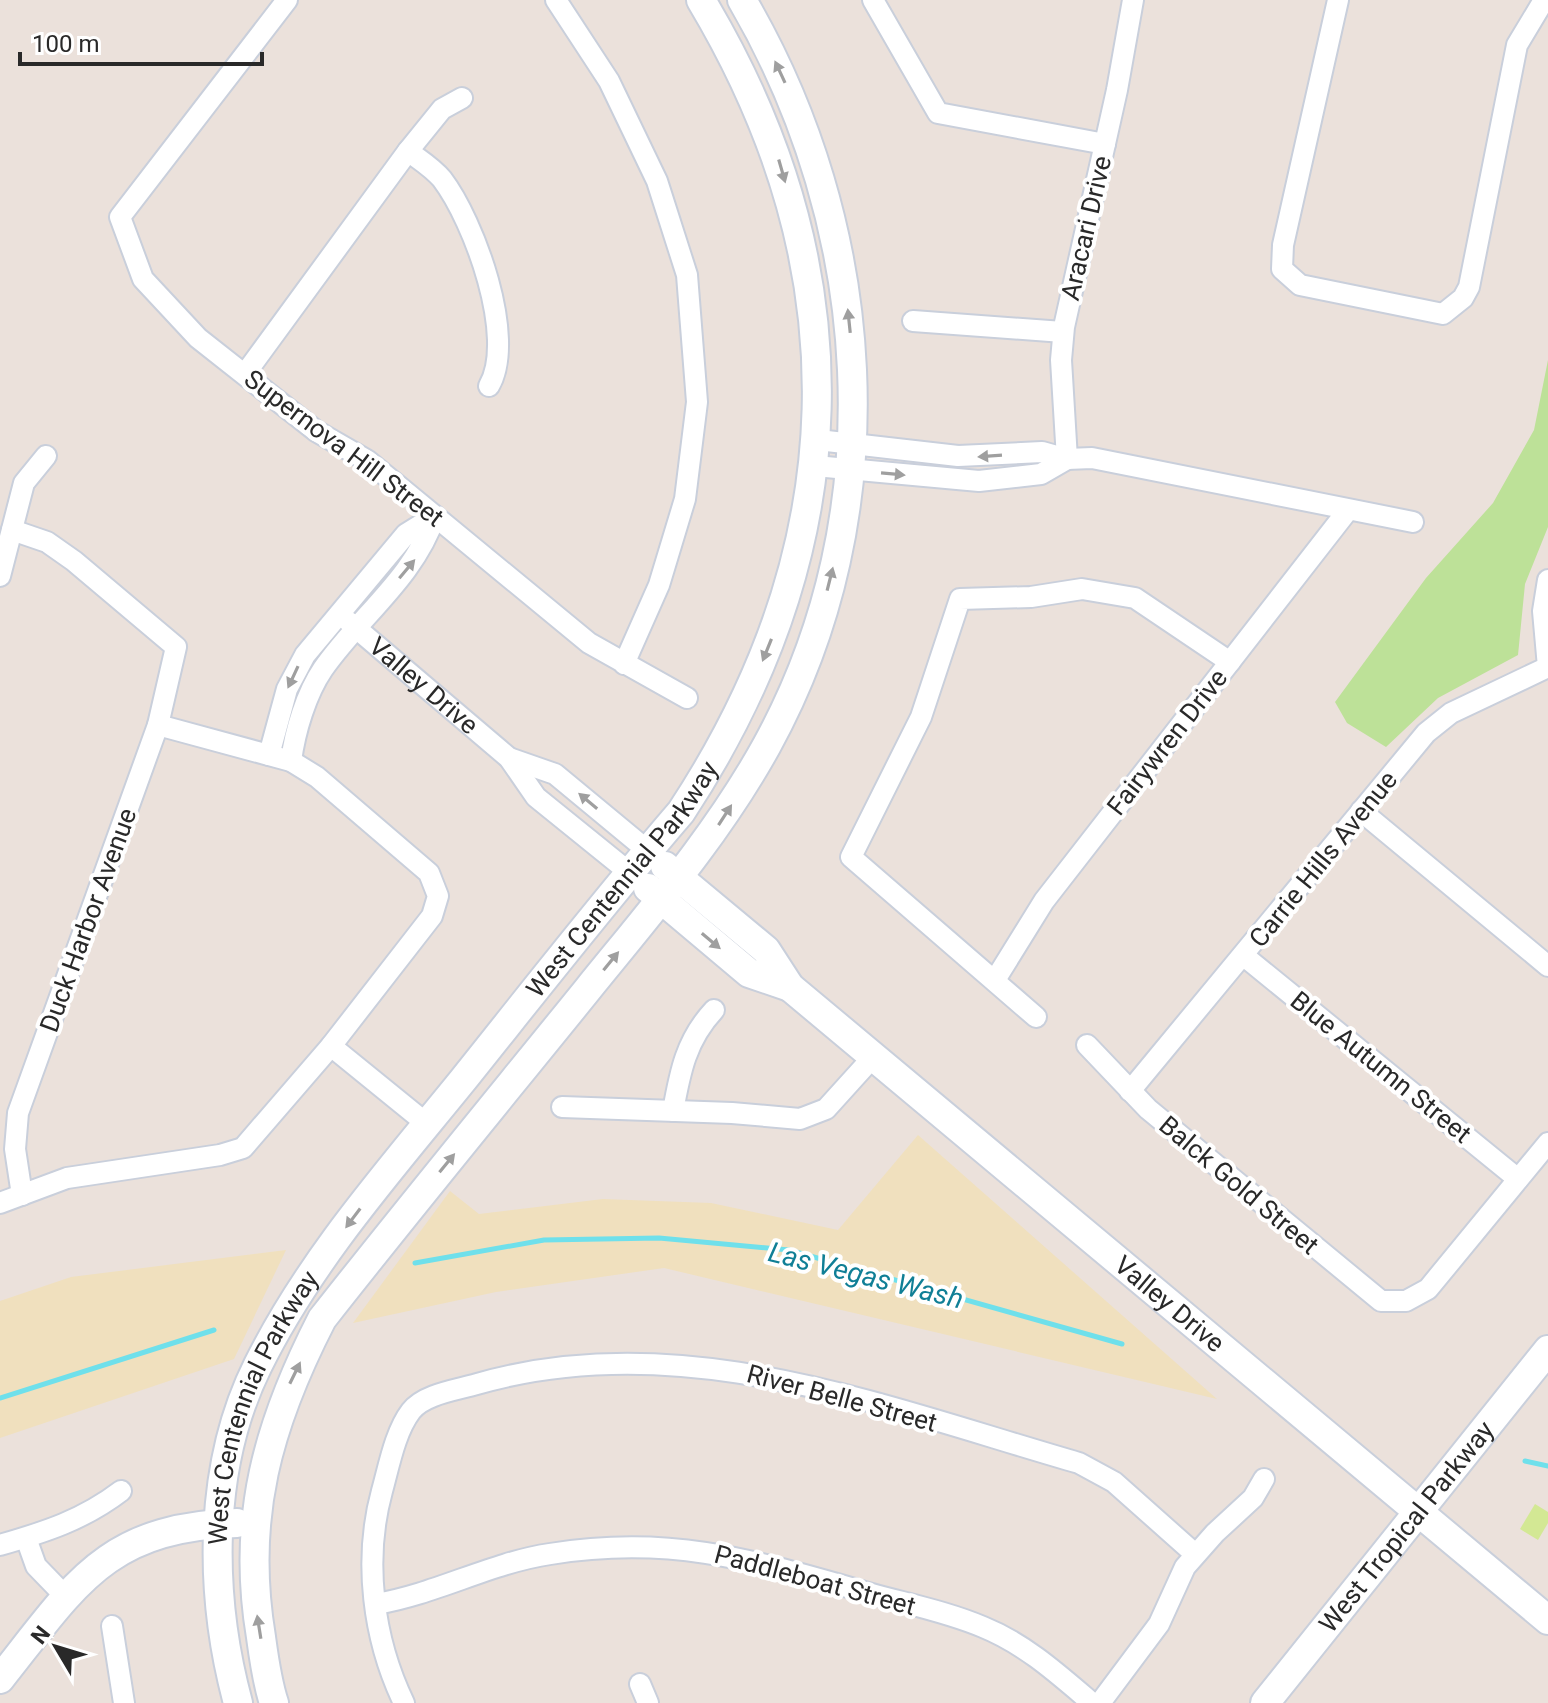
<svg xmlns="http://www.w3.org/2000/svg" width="1548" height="1703" font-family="Roboto,sans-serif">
<rect width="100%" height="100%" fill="#ebe1db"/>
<polygon fill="#bde198" points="1548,360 1548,527 1525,584 1518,655 1438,698 1386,747 1347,723 1335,702 1426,578 1493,503 1534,430"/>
<g fill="#f0e0be">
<polygon points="918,1135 1217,1399 664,1268 496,1292 353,1323 450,1191 479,1214 603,1199 711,1203 838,1230"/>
<polygon points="286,1250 234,1359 0,1438 0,1301 71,1277"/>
</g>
<polygon fill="#d3e894" points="1535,1504 1548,1512 1548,1523 1538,1540 1520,1529"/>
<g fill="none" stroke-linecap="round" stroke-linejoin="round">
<g stroke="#6fe0eb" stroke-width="5">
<polyline points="415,1263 544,1240 659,1238 789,1250 1122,1344"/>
<polyline points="0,1398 214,1330"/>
<polyline points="1525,1461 1548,1466"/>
</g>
<defs>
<g id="street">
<polyline points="287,0 120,217 143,279 198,338 316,431 368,461 589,643 687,698"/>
<polyline points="556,0 609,81 657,181 687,275 697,402 685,499 659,585 624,664"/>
<polyline points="873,0 938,113 1105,144"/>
<polyline points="1338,0 1283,245 1282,269 1300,285 1443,314 1463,298 1469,287 1517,45 1544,0"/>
<path d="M408 151C420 160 433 168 442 179 474 221 517 338 489 386"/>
<polyline points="913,321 1063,332"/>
<polyline points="245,374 408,151 442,109 462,98"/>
<polyline points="818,440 958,456 1042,452 1067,459 1092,458 1413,522"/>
<polyline points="1067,459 1061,360 1064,327 1117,90 1133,0"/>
<polyline points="815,466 979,481 1041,474 1067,459"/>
<polyline points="12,530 47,542 74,561 176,647 158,725 18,1113 15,1149 22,1195"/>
<polyline points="0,576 24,483 46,456"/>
<path id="s1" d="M349 622 509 758 536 797 630 873"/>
<path d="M269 755 287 689 305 655 406 534 435 516C414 578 360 616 323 669 306 694 295 731 291 761"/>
<polyline points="509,758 555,774 648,851"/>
<polyline points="1361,811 1548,966"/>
<polyline points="1244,956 1518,1179"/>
<polyline points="995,980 1044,901 1348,510"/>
<polyline points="1036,1017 851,857 921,717 960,599 1031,597 1082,589 1135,598 1230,662"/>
<polyline points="1087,1045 1148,1109 1381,1301 1406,1301 1428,1289 1548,1143"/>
<polyline points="331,1046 427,1124"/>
<polyline points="1130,1091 1426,733 1451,713 1548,667 1543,611 1548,580"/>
<polyline points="562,1107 732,1113 800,1119 826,1109 873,1057"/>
<path d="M673 1111C680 1072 686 1040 714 1010"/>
<polyline points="0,1203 67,1178 220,1155 243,1148 331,1046 432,916 438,896 429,873 317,777 291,761 158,725"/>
<polyline points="26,1538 36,1566 66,1597"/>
<path d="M0 1545C45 1532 83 1520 121 1491"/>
<path d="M376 1604C436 1594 490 1563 550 1554 673 1534 756 1561 872 1594 908 1604 948 1612 983 1627 1025 1644 1058 1674 1092 1703"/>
<polyline points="112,1626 124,1703"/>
<polyline points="640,1684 648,1703"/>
<path d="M404 1703C373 1639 363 1560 382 1491 389 1466 395 1432 411 1411 424 1394 457 1390 477 1384 681 1325 884 1407 1079 1463L1114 1482 1195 1554"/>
<polyline points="1100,1703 1159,1624 1185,1567 1215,1533 1253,1498 1264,1479"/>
</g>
<g id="secondary">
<path id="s2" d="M665 866 766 950 790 987 1548 1620"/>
<polyline points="648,888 749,973 790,987"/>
<path d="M0 1679C75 1585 105 1527 237 1523"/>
<path id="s3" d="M238 1703C209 1596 207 1467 258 1365 310 1260 390 1170 463 1080 535 990 606 899 681 812 854 549 863 271 701 0"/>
<path d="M274 1703C267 1682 264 1659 261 1637 241 1518 268 1424 322 1319 409 1208 499 1099 588 989 652 910 718 834 767 745 895 512 874 226 742 0"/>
<path id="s4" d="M1265 1703 1548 1350"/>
</g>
</defs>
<use href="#street" stroke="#c9cfdb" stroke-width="24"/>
<use href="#secondary" stroke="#c9cfdb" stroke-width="32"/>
<use href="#street" stroke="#fff" stroke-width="20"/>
<use href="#secondary" stroke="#fff" stroke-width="28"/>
</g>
<defs><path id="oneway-solid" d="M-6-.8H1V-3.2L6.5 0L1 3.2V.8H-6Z" transform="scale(2)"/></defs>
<g fill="#9f9f9f">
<use href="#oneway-solid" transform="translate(780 72) rotate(-115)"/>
<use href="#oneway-solid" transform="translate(782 171) rotate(74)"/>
<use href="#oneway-solid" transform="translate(849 321) rotate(-96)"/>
<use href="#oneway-solid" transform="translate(990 456) rotate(176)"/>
<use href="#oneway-solid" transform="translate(893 474) rotate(5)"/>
<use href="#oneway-solid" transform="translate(407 569) rotate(-50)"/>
<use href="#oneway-solid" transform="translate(830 579) rotate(-76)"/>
<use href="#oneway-solid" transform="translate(767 650) rotate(112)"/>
<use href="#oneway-solid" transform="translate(293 677) rotate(115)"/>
<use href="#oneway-solid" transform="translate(588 801) rotate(-140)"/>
<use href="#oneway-solid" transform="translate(725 815) rotate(-57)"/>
<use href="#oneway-solid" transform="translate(711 941) rotate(40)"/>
<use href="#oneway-solid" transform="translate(611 961) rotate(-51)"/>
<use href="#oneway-solid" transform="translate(447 1163) rotate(-51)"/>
<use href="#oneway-solid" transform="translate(353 1218) rotate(127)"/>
<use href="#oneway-solid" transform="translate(295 1373) rotate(-64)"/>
<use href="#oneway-solid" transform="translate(259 1627) rotate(-99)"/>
</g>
<g text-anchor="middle" stroke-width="8" stroke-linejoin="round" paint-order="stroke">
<g font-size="26" fill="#292929" stroke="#fff">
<text transform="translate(1086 228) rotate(-77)" y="9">Aracari Drive</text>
<text transform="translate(344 448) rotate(37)" y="9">Supernova Hill Street</text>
<text dy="9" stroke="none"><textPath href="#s1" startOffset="98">Valley Drive</textPath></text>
<text transform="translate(1167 742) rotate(-52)" y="9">Fairywren Drive</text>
<text transform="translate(1323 859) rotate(-51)" y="9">Carrie Hills Avenue</text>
<text dy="9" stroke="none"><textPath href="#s3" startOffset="954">West Centennial Parkway</textPath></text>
<text transform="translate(88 920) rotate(-70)" y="9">Duck Harbor Avenue</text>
<text transform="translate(1381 1067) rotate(39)" y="9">Blue Autumn Street</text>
<text transform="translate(1239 1185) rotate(40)" y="9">Balck Gold Street</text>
<text dy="9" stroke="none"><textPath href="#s2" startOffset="670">Valley Drive</textPath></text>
<text transform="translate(842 1398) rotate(15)" y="9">River Belle Street</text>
<text dy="9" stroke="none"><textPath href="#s3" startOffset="306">West Centennial Parkway</textPath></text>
<text dy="9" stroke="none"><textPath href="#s4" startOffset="226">West Tropical Parkway</textPath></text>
<text transform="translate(815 1580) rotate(15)" y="9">Paddleboat Street</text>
</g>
<g font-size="28" font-style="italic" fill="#107f96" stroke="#fff">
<text transform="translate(866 1275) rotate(14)" y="10">Las Vegas Wash</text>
</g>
</g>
<g transform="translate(56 1647) rotate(308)" stroke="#ffffff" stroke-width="6" paint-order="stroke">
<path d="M0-6L14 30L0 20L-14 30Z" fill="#292929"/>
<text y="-12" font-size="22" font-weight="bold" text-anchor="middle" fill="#292929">N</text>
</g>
<path d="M20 52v12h242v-12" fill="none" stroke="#292929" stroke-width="4"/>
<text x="32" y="52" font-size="24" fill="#292929" stroke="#ffffff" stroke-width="6" paint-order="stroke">100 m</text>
</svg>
